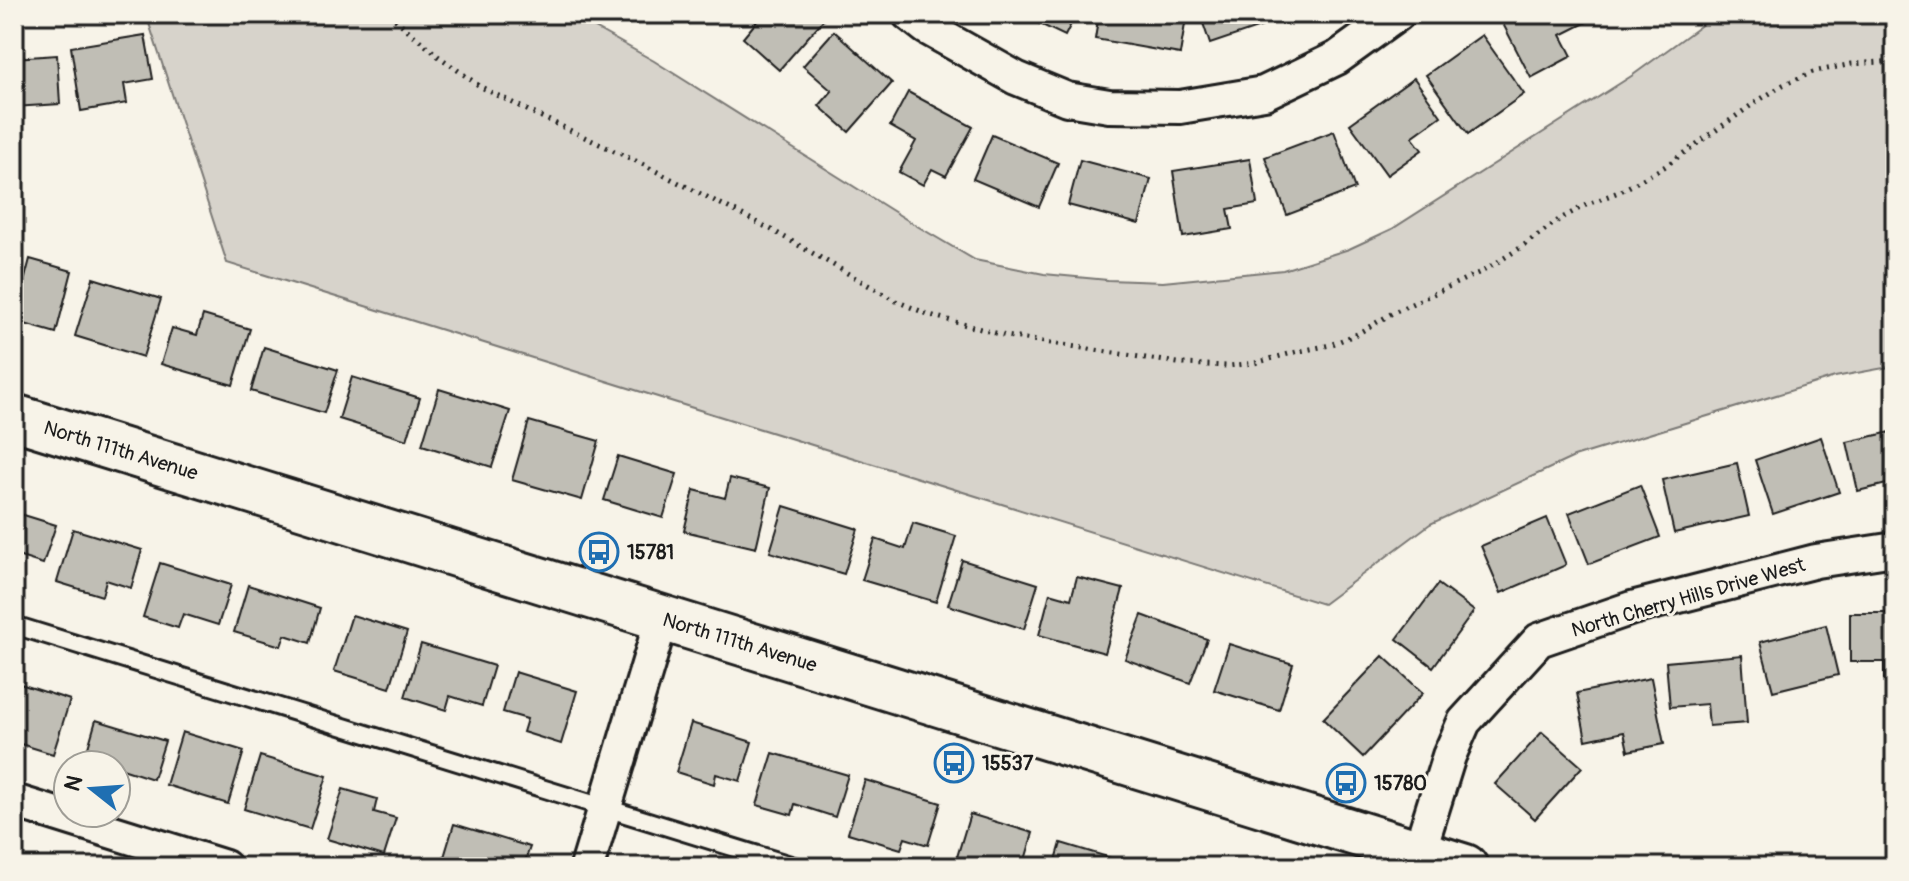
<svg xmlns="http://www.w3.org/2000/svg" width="1909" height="881" font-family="Pangolin,sans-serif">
<rect width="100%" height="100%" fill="#f7f3e8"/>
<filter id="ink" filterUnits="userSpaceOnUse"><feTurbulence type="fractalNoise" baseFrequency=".0125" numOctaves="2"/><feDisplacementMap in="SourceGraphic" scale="16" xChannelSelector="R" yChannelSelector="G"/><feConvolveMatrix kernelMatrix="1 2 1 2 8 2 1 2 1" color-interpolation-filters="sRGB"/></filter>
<g filter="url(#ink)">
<polygon fill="#d7d3cb" stroke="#7a7874" stroke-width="2" points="146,14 570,14 654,61 912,223 975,260 1044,274 1108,280 1163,282 1283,270 1349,249 1392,229 1633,75 1703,24 1725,14 1895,14 1895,366 1835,377 1574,457 1430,524 1323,604 227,263"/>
<g fill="#c0beb5" stroke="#1c1c1c" stroke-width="2">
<polygon points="752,14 819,14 824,19 779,70 743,38 758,20"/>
<polygon points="1019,14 1076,14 1065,36"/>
<polygon points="1099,14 1173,14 1173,16 1186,18 1180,54 1095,39"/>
<polygon points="1200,14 1275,14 1278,21 1210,44"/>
<polygon points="1517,14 1586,14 1589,21 1561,35 1572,56 1531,78 1502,22"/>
<polygon points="834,31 892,83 849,132 819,106 832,91 803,66"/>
<polygon points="145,35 153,79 124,84 127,103 81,111 71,47"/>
<polygon points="1482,35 1524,94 1468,134 1426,75"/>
<polygon points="57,55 60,104 14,107 14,58"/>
<polygon points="1414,78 1441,116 1412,137 1422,150 1387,175 1350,124"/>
<polygon points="908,92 973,127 946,176 932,169 923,185 899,172 916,141 890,126"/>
<polygon points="1334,131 1355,189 1287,215 1265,157"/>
<polygon points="992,135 1058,163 1039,207 973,179"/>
<polygon points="1250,159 1257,204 1228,209 1232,229 1183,237 1173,171"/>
<polygon points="1080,160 1151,179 1139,224 1068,205"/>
<polygon points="30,259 72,271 56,333 14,321 14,275 25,278"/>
<polygon points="93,278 161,299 143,357 75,336"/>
<polygon points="203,315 250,329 233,385 161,364 172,328 197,335"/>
<polygon points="264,347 338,370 324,413 251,391"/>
<polygon points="352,377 420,398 407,440 339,419"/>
<polygon points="439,389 510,411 492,467 422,445"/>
<polygon points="529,421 599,441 582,500 512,480"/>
<polygon points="1895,431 1895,482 1858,491 1847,442"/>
<polygon points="1821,437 1839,492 1773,514 1755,460"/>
<polygon points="618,456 677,474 663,518 604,500"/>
<polygon points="1737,463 1749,516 1674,533 1662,480"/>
<polygon points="730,478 770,488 756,548 684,531 694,490 725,498"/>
<polygon points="1640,485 1660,537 1589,564 1569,513"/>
<polygon points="784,506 858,529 844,574 770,552"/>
<polygon points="14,512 56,525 43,564 14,555"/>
<polygon points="1547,518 1566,565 1501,593 1481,546"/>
<polygon points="913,523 956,536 936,602 862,580 875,539 905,549"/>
<polygon points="73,529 142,550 131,588 106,580 102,596 57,582"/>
<polygon points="962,560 1038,584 1024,629 948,605"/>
<polygon points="160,563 231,585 218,625 183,614 178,628 143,617"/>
<polygon points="1077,577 1123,589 1105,653 1039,635 1050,593 1071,599"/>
<polygon points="1438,584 1474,611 1433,667 1397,639"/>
<polygon points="248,585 320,608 310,643 285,635 281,646 234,632"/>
<polygon points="1850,613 1895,613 1895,679 1884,679 1884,662 1850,662"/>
<polygon points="352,615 407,632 390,688 334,671"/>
<polygon points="1142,615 1207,639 1190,683 1125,659"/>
<polygon points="1826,625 1838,675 1773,691 1760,642"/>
<polygon points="421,644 494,666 482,706 450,696 446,710 405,697"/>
<polygon points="1229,644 1293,664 1279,710 1214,690"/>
<polygon points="1742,655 1747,723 1709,726 1707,704 1670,707 1666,662"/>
<polygon points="1383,656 1423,693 1363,757 1323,719"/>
<polygon points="515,672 577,691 561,744 523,732 527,719 503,712"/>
<polygon points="1651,678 1664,744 1628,751 1624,732 1586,740 1577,693"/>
<polygon points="14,682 70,700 53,754 14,742"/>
<polygon points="96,720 165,741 153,779 116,767 116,765 108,765 85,758"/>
<polygon points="691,723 752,742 740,781 716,774 714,784 676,772"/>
<polygon points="182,732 244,751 228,804 166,785"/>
<polygon points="1542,732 1582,767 1535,819 1495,784"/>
<polygon points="773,753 848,775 835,817 795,804 792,815 757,805"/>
<polygon points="260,756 327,776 310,829 244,809"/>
<polygon points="865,780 941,803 928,845 905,838 901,849 848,833"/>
<polygon points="343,789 377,799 374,812 396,818 384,856 327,839"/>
<polygon points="970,814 1033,833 1023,867 954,867"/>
<polygon points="454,824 530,847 523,867 441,867"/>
<polygon points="1061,843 1124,862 1123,867 1054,867"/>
</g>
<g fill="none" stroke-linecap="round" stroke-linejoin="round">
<defs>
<polyline id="lane" points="14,625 797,867"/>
<g id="street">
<polyline points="909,14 927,28 1016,78 1067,99 1109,106 1180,107 1264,93 1337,58 1398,14"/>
<polyline points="14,801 225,867"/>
<polyline points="1419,852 1449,756 1464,722 1539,640 1632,608 1816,561 1895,549"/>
<polyline points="587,867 662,618"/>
</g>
<polyline id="secondary" points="14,417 1465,867"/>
</defs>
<use href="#lane" stroke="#1c1c1c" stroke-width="22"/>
<use href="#street" stroke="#1c1c1c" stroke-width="38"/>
<use href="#secondary" stroke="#1c1c1c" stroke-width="50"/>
<polyline stroke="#1c1c1c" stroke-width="5" stroke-dasharray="2 6" stroke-linecap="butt" points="389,14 438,56 481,87 535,114 638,162 772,230 896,301 930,315 1006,336 1184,364 1228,366 1255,363 1296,352 1330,345 1357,334 1396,311 1485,270 1520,248 1560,219 1588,204 1621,191 1664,167 1756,102 1783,85 1813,72 1852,64 1895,61"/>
<use href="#lane" stroke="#f7f3e8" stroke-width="16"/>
<use href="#street" stroke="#f7f3e8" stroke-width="32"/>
<use href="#secondary" stroke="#f7f3e8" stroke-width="44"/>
</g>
</g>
<defs>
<symbol id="bus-ring" viewBox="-11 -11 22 22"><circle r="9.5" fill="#f7f3e8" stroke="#1f6fb2" stroke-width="1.5"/><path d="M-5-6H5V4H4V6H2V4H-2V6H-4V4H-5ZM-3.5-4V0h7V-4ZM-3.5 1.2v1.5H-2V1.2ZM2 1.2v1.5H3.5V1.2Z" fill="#1f6fb2"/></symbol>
</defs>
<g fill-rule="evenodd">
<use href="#bus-ring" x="577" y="530" width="44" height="44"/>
<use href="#bus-ring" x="932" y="741" width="44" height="44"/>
<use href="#bus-ring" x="1324" y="761" width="44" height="44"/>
</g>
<g text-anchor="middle" stroke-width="6" stroke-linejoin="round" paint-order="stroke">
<g font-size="20" fill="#1c1c1c" stroke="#f7f3e8">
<text transform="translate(121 450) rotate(17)" y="7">North 111th Avenue</text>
<text transform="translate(1688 597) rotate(-16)" y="7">North Cherry Hills Drive West</text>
<text transform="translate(740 642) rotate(17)" y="7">North 111th Avenue</text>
</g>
<g font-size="20" font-weight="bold" fill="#1c1c1c" stroke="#f7f3e8" text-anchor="start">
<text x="627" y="559">15781</text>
<text x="982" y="770">15537</text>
<text x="1374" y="790">15780</text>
</g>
</g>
<rect width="1909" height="881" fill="none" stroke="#f7f3e8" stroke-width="48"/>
<rect x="24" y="24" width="1861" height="833" fill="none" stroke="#1c1c1c" stroke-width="3" filter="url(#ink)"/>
<g transform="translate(92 789) rotate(287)"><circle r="38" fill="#f7f3e8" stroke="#9f9d96" stroke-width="2"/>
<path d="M0-6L14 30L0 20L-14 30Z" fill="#1f6fb2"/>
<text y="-12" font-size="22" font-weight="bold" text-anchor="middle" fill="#1c1c1c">N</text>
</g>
</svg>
